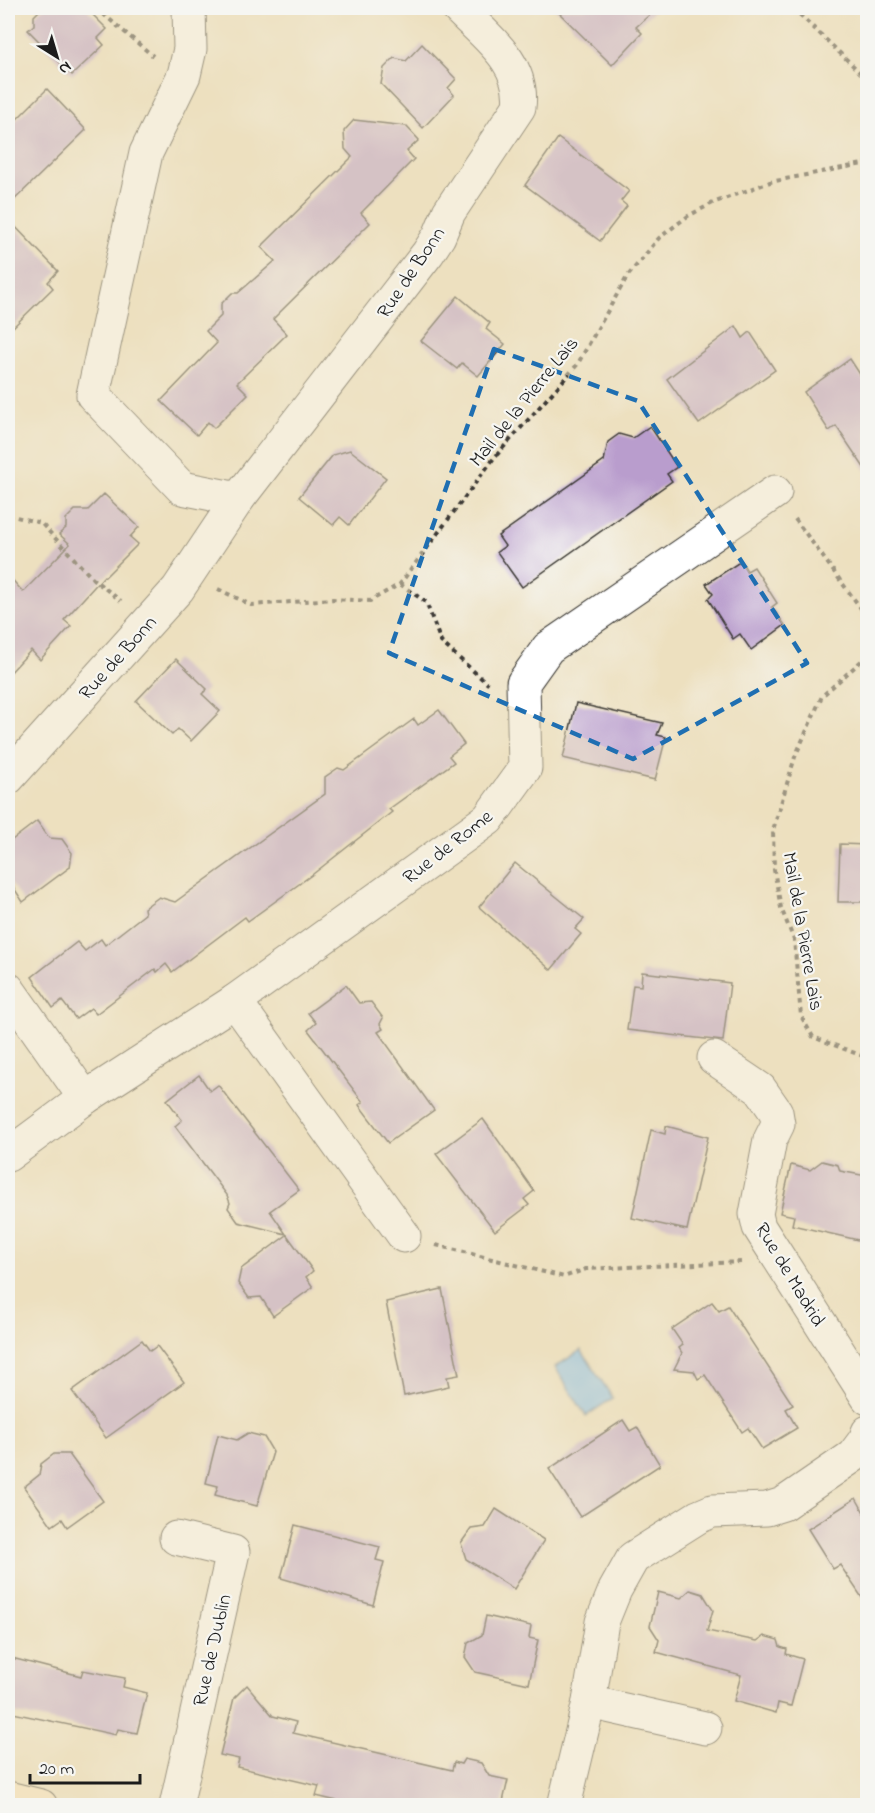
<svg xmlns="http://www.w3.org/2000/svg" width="875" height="1813" font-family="'Indie Flower',sans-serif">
<rect width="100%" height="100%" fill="#f6f6f2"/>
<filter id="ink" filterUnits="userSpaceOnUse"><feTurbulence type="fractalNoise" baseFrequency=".0167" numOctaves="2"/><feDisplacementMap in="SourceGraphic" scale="12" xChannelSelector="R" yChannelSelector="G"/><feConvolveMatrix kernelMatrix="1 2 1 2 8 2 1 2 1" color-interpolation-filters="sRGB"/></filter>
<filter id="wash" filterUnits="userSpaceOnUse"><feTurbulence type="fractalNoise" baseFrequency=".008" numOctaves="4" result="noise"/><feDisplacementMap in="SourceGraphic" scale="24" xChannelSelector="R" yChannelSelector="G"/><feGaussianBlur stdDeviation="1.35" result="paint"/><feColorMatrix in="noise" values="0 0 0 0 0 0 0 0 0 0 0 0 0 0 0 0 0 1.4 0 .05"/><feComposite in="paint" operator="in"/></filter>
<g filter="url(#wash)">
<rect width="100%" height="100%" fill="#ede0bf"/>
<polygon fill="#7ebdf2" stroke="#4d6c87" stroke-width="1.5" points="581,1350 613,1398 586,1416 555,1367"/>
<g id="blocks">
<g fill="#b99dcd">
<polygon points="42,8 86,8 107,29 98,38 104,45 72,75 28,30 34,25 34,16"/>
<polygon points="554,8 657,8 636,27 642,33 612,65"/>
<polygon points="422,44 456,79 448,88 454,95 423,128 381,84 384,68 394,58 406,61"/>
<polygon points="47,89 86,130 8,206 8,128"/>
<polygon points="354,120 406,126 419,140 407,151 414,159 361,213 370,223 273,319 287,334 237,383 248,394 214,428 208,422 197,435 161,401 217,343 206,331 221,316 221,304 232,293 238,293 275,261 261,247 352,157 345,149 344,131"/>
<polygon points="558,138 629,191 621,201 627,206 600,241 525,185"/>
<polygon points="8,219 58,271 48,282 53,288 8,332"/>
<polygon points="458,296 490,323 486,329 505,344 478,376 462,363 457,369 421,341"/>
<polygon points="736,326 743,338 750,332 775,370 699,424 667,379"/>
<polygon points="850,359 867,385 867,472 836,426 829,431 804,392"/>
<polygon points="650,426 677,467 667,474 672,481 522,587 497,552 505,546 498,536 604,461 608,442 619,434 633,438"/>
<polygon points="350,450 386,478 349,525 340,517 333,525 299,497 333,455"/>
<polygon points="104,494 139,527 130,537 138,544 105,577 104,576 64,620 71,626 40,660 31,650 8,675 8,575 23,592 70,544 59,534 66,528 66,519 75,510 88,510"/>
<polygon points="741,561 747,571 754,567 777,603 772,607 785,625 751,650 740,634 733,639 708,599 713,594 706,584"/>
<polygon points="176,659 207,689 202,694 220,711 191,741 178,729 172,735 136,701"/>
<polygon points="576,703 662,723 657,735 666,737 655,780 563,758"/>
<polygon points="439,710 464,744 449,756 454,762 389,809 392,812 313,874 248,921 245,917 172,972 166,964 157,972 155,969 96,1014 91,1008 76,1019 62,1001 53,1008 32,977 77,942 85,951 101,939 105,945 145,914 144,908 159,897 175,902 325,794 325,777 338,768 344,770 414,719 418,725"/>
<polygon points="37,821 49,838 62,839 72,853 70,867 23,902 8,879 8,843"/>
<polygon points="840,844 867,845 867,902 838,902"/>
<polygon points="515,863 584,919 575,929 581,934 551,970 479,907"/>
<polygon points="642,972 730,983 723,1041 627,1030 633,985 641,986"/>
<polygon points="346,985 359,1003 371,1002 383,1018 380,1024 383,1029 378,1032 434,1110 388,1143 359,1105 363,1102 308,1030 316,1023 308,1013"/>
<polygon points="199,1075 210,1091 218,1085 299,1190 270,1211 286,1234 238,1222 228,1208 230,1203 227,1195 175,1126 182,1120 167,1100"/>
<polygon points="483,1119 534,1191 524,1199 529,1205 495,1231 436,1154"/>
<polygon points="666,1126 708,1137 687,1230 632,1218 651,1130 665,1134"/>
<polygon points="822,1161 838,1165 840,1171 867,1176 867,1242 792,1225 794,1216 780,1213 791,1165 810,1170"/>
<polygon points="287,1235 313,1271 306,1277 313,1287 273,1316 261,1297 249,1298 238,1283 241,1269"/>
<polygon points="442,1289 459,1375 447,1377 449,1386 404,1396 386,1302"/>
<polygon points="712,1302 719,1311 728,1306 793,1405 786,1409 797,1428 762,1449 748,1428 742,1432 705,1375 698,1379 694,1371 674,1369 682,1353 679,1348 683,1345 672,1329"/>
<polygon points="142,1340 150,1351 157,1346 184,1382 106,1438 72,1391"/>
<polygon points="623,1420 630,1431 637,1427 660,1465 580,1517 549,1469"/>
<polygon points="248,1433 264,1437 273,1452 257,1506 215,1495 218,1486 206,1483 218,1435 237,1440"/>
<polygon points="54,1454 69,1454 103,1501 67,1527 62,1519 52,1526 24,1487 39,1475 41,1464"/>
<polygon points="856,1498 867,1518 867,1605 840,1565 833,1569 808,1529"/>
<polygon points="496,1509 544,1540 514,1589 466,1559 461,1543 471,1529 485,1527"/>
<polygon points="295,1525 380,1547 376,1560 384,1562 373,1605 281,1578"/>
<polygon points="690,1590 703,1594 713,1610 707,1631 757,1641 764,1636 778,1640 780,1647 787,1649 786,1654 803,1659 791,1706 778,1703 776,1713 734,1701 741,1675 656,1652 659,1640 650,1626 658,1592 681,1598"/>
<polygon points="486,1616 531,1626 529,1638 538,1640 529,1684 475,1672 465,1657 468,1643 482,1635"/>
<polygon points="8,1657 81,1676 83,1670 125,1678 123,1687 147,1693 137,1733 118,1729 116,1735 8,1712"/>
<polygon points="247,1685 273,1716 296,1722 293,1733 452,1770 454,1762 461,1764 464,1759 481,1763 489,1776 508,1780 502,1806 358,1806 316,1796 319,1786 237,1767 239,1759 220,1755 234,1698"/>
</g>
</g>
</g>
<g filter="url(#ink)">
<use href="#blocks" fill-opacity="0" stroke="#3b3934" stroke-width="1.5"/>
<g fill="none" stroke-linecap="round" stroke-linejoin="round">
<defs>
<g id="street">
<polyline points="189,8 190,49 184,75 146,153 93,395 182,488 238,499"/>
<path d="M8 778 178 589 238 499 428 253 439 236 449 212 519 107C525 63 485 36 458 8"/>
<polyline points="8,989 85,1098"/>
<polyline points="235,1001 404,1236"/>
<polyline points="714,1058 760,1089 776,1112 778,1124 770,1140 756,1214 759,1227 868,1398"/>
<polyline points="8,1155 85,1098 235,1001 488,819 525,768 523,683 548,648 775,492"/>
<polyline points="589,1702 705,1728"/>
<polyline points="176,1806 233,1552 176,1538"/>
<polyline points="564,1806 589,1702 602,1622 615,1590 633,1558 698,1517 712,1511 767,1509 783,1504 853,1456 865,1440 868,1432"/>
</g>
<polyline id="secondary" points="8,1798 41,1806"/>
</defs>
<use href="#street" stroke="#3b3934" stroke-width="35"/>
<use href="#secondary" stroke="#3b3934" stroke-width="35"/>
<g stroke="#3b3934" stroke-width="4" stroke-dasharray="4.5 4.5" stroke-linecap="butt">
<polyline points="96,8 153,56"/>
<polyline points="793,8 868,80"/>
<polyline points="868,130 865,136 868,169"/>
<polyline points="8,515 41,523 93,579 121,601"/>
<polyline points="795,519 868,618"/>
<polyline points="400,584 426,602 441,642 488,684"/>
<polyline points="218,589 251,605 333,599 370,601 400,584 494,458 577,365 627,277 659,238 688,216 713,203 770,182 868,163"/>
<polyline points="868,655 822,696 795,757 773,830 774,870 781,908 794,940 801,1016 813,1037 868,1058"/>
<polyline points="436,1245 564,1277 586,1269 741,1262"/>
</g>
<use href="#street" stroke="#fff" stroke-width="33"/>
<use href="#secondary" stroke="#fae7c3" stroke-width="33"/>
</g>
</g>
<path d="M0 0H875V1813H0ZM494 349 638 401 807 663 633 759 389 653Z" fill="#ede0bf" fill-opacity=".55" fill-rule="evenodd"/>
<path fill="none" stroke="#1f6fb2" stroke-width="4.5" stroke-dasharray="12 8" stroke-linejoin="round" d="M494 349 638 401 807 663 633 759 389 653Z"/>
<g text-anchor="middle" stroke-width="4.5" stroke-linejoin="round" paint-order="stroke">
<g font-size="20" fill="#1c1c1c" stroke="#f6f6f2">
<text transform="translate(410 272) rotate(-56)" y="7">Rue de Bonn</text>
<text transform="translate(523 401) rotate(-51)" y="7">Mail de la Pierre Lais</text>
<text transform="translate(117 657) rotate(-48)" y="7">Rue de Bonn</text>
<text transform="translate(447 846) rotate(-38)" y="7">Rue de Rome</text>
<text transform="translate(804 931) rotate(80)" y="7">Mail de la Pierre Lais</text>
<text transform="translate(791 1274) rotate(59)" y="7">Rue de Madrid</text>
<text transform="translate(211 1650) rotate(-77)" y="7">Rue de Dublin</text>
</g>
</g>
<rect width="875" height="1813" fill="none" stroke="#f6f6f2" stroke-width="30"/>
<g transform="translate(57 57) rotate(143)" stroke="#f6f6f2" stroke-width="4.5" paint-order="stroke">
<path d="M0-4.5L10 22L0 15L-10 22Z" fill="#1c1c1c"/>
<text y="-9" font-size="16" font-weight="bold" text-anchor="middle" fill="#1c1c1c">N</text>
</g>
<path d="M30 1774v9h110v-9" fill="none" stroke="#1c1c1c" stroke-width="3"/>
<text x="39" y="1774" font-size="18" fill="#1c1c1c" stroke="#f6f6f2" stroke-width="4.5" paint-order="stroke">20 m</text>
</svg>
